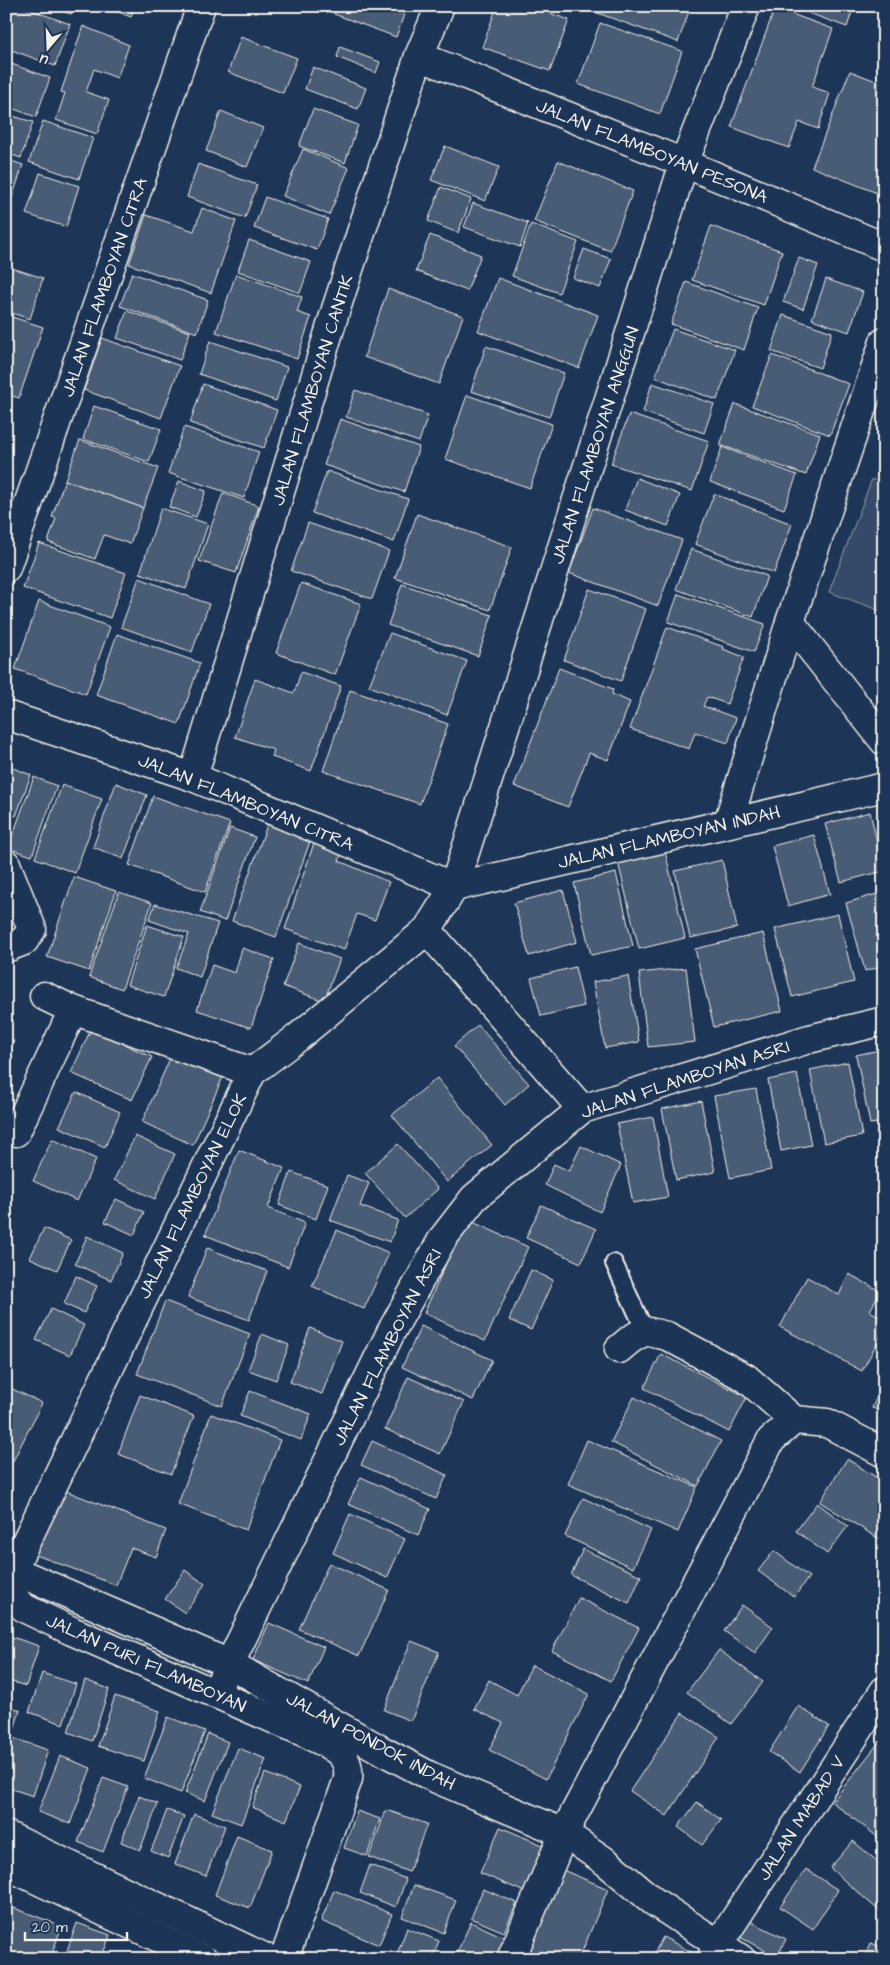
<svg xmlns="http://www.w3.org/2000/svg" width="890" height="1965" font-family="'Architects Daughter',sans-serif">
<rect width="100%" height="100%" fill="#1d3557"/>
<filter id="ink" filterUnits="userSpaceOnUse"><feTurbulence type="fractalNoise" baseFrequency=".02" numOctaves="2"/><feDisplacementMap in="SourceGraphic" scale="10" xChannelSelector="R" yChannelSelector="G"/><feConvolveMatrix kernelMatrix="1 2 1 2 8 2 1 2 1" color-interpolation-filters="sRGB"/></filter>
<g filter="url(#ink)">
<polygon fill="#354a67" stroke="#949ea8" points="872,479 884,484 884,612 829,592"/>
<g fill="#485b74" stroke="#f4f1e8">
<polygon points="10,6 20,6 70,24 55,66 6,48 6,16"/>
<polygon points="47,6 73,6 71,14"/>
<polygon points="103,6 135,6 131,17"/>
<polygon points="337,6 407,6 396,37 334,14"/>
<polygon points="497,6 530,6 569,20 550,71 482,47"/>
<polygon points="594,6 691,6 678,42 592,11"/>
<polygon points="789,6 854,6 847,27"/>
<polygon points="775,8 833,29 812,87 830,93 818,129 799,122 789,148 731,127"/>
<polygon points="600,23 682,51 660,114 578,84"/>
<polygon points="83,26 129,45 117,78 94,69 86,92 109,100 97,134 56,120 65,93 61,92"/>
<polygon points="241,37 297,58 283,93 228,72"/>
<polygon points="340,47 380,62 376,73 337,57"/>
<polygon points="6,62 50,78 36,117 6,106"/>
<polygon points="313,67 366,88 358,109 305,89"/>
<polygon points="850,71 884,84 884,177 877,193 812,167"/>
<polygon points="313,109 358,125 345,163 299,146"/>
<polygon points="221,111 263,128 247,167 206,151"/>
<polygon points="6,114 33,122 21,158 6,153"/>
<polygon points="43,121 93,138 79,179 29,162"/>
<polygon points="445,146 499,167 485,201 431,180"/>
<polygon points="303,149 349,168 329,215 283,196"/>
<polygon points="6,159 23,165 9,207 6,206"/>
<polygon points="558,161 633,191 610,251 534,221"/>
<polygon points="198,164 257,185 245,218 187,197"/>
<polygon points="40,173 79,186 66,227 26,214"/>
<polygon points="441,187 471,199 458,233 428,221"/>
<polygon points="265,197 328,219 317,250 254,228"/>
<polygon points="473,203 528,223 520,247 464,227"/>
<polygon points="202,208 236,221 211,293 129,264 146,215 194,231"/>
<polygon points="531,224 578,242 559,293 512,276"/>
<polygon points="711,226 782,251 764,305 692,280"/>
<polygon points="430,235 481,255 467,291 416,271"/>
<polygon points="249,240 311,262 300,293 238,271"/>
<polygon points="584,249 611,259 600,288 573,278"/>
<polygon points="799,258 818,265 803,309 783,302"/>
<polygon points="6,266 43,278 30,319 6,311"/>
<polygon points="132,273 208,300 197,333 120,306"/>
<polygon points="236,274 302,297 297,312 311,317 297,359 216,332"/>
<polygon points="498,278 598,315 579,368 478,331"/>
<polygon points="826,279 863,292 849,332 812,319"/>
<polygon points="686,282 758,308 744,350 671,324"/>
<polygon points="388,289 463,316 439,384 364,357"/>
<polygon points="127,311 190,332 180,360 117,338"/>
<polygon points="6,315 43,327 19,398 6,394"/>
<polygon points="783,315 832,332 820,368 771,351"/>
<polygon points="673,329 735,350 717,400 655,377"/>
<polygon points="102,338 180,366 161,418 84,390"/>
<polygon points="210,341 287,367 276,401 199,374"/>
<polygon points="486,346 564,373 549,417 471,391"/>
<polygon points="772,355 849,384 830,435 752,406"/>
<polygon points="652,383 714,404 704,433 643,412"/>
<polygon points="203,384 277,410 264,448 190,423"/>
<polygon points="355,390 428,415 419,442 346,417"/>
<polygon points="467,395 552,424 530,488 445,459"/>
<polygon points="735,404 820,434 806,475 720,445"/>
<polygon points="94,406 161,429 149,462 83,439"/>
<polygon points="629,414 709,441 692,491 611,464"/>
<polygon points="340,419 419,447 404,492 324,465"/>
<polygon points="184,427 259,452 244,498 168,473"/>
<polygon points="80,440 158,468 143,508 65,480"/>
<polygon points="722,447 797,475 784,509 710,482"/>
<polygon points="884,450 884,474 876,470"/>
<polygon points="327,471 408,499 394,542 312,513"/>
<polygon points="637,478 680,495 668,526 625,510"/>
<polygon points="65,480 143,508 130,544 104,535 95,559 48,542 56,518 52,517"/>
<polygon points="179,481 206,491 196,517 169,507"/>
<polygon points="223,493 259,506 236,573 199,561"/>
<polygon points="714,494 792,524 774,573 695,544"/>
<polygon points="161,508 208,524 186,589 140,573"/>
<polygon points="593,508 682,540 658,606 569,573"/>
<polygon points="417,514 512,547 490,610 395,578"/>
<polygon points="308,523 389,551 372,599 291,571"/>
<polygon points="39,543 126,573 110,618 23,588"/>
<polygon points="691,549 767,576 753,617 676,589"/>
<polygon points="139,578 209,604 192,652 121,627"/>
<polygon points="301,583 361,604 335,675 276,653"/>
<polygon points="402,584 492,615 478,656 388,625"/>
<polygon points="589,589 646,609 621,681 564,660"/>
<polygon points="678,594 765,624 754,652 668,622"/>
<polygon points="39,601 110,627 86,694 15,669"/>
<polygon points="667,627 724,647 723,649 744,657 727,704 707,697 703,706 736,718 728,743 695,732 689,749 630,729"/>
<polygon points="390,633 467,661 447,715 369,686"/>
<polygon points="117,634 200,663 179,724 96,695"/>
<polygon points="559,668 613,689 612,694 630,702 608,760 589,753 568,807 514,786"/>
<polygon points="301,672 341,686 311,771 272,757 274,750 235,737 255,679 294,693"/>
<polygon points="350,690 448,724 420,804 323,771"/>
<polygon points="8,766 31,775 16,816 6,813"/>
<polygon points="34,777 57,786 32,856 8,848"/>
<polygon points="116,783 147,795 123,859 93,847"/>
<polygon points="62,785 102,799 75,873 35,858"/>
<polygon points="153,796 230,823 205,892 129,865"/>
<polygon points="870,812 884,871 841,882 825,824"/>
<polygon points="270,817 313,833 276,937 232,921"/>
<polygon points="230,828 255,837 225,921 200,912"/>
<polygon points="814,835 830,894 788,906 772,846"/>
<polygon points="316,837 344,847 339,861 389,882 375,920 357,914 344,950 285,929"/>
<polygon points="665,851 685,938 639,949 618,862"/>
<polygon points="722,860 737,928 690,938 675,871"/>
<polygon points="616,873 633,946 591,955 574,883"/>
<polygon points="74,877 116,891 89,971 47,957"/>
<polygon points="563,890 577,942 529,956 514,903"/>
<polygon points="119,892 152,903 122,989 89,977"/>
<polygon points="884,892 884,966 865,971 846,903"/>
<polygon points="155,904 218,923 200,977 176,968 189,934 149,920"/>
<polygon points="838,914 854,982 792,997 775,929"/>
<polygon points="147,925 184,937 164,997 127,985"/>
<polygon points="763,933 782,1011 714,1027 695,949"/>
<polygon points="299,943 340,959 324,1001 283,986"/>
<polygon points="242,948 274,959 251,1028 197,1010 212,965 235,973"/>
<polygon points="575,967 584,1006 541,1016 531,978"/>
<polygon points="686,968 695,1042 648,1047 639,973"/>
<polygon points="628,976 639,1042 605,1048 593,982"/>
<polygon points="478,1025 529,1084 505,1105 454,1046"/>
<polygon points="91,1029 152,1057 132,1100 71,1073"/>
<polygon points="6,1038 14,1041 6,1062"/>
<polygon points="175,1047 226,1070 193,1145 142,1122"/>
<polygon points="884,1049 884,1122 870,1124 856,1055"/>
<polygon points="848,1062 862,1136 824,1143 810,1070"/>
<polygon points="797,1074 811,1145 781,1151 768,1080"/>
<polygon points="437,1078 492,1145 447,1182 392,1115"/>
<polygon points="756,1089 771,1170 730,1178 714,1096"/>
<polygon points="76,1092 120,1112 105,1147 59,1127"/>
<polygon points="701,1101 715,1172 676,1180 662,1109"/>
<polygon points="653,1117 668,1197 633,1203 617,1124"/>
<polygon points="135,1136 175,1154 155,1199 114,1180"/>
<polygon points="52,1139 96,1159 77,1201 33,1181"/>
<polygon points="398,1144 438,1189 405,1218 365,1173"/>
<polygon points="581,1146 621,1165 600,1212 545,1185 554,1164 569,1171"/>
<polygon points="239,1150 284,1168 268,1208 305,1223 288,1267 205,1235"/>
<polygon points="291,1172 328,1185 316,1219 279,1205"/>
<polygon points="347,1175 369,1183 360,1206 398,1220 390,1242 330,1220"/>
<polygon points="116,1199 144,1212 134,1235 105,1222"/>
<polygon points="541,1205 596,1229 581,1263 526,1238"/>
<polygon points="466,1219 528,1247 485,1341 424,1313"/>
<polygon points="44,1228 71,1240 57,1270 30,1258"/>
<polygon points="337,1230 389,1253 364,1309 312,1286"/>
<polygon points="87,1236 123,1253 111,1280 75,1264"/>
<polygon points="207,1248 267,1271 249,1320 188,1297"/>
<polygon points="531,1270 553,1280 531,1330 509,1320"/>
<polygon points="849,1274 880,1291 870,1311 884,1319 884,1330 862,1371 780,1327 807,1277 839,1295"/>
<polygon points="76,1276 97,1286 84,1313 64,1304"/>
<polygon points="165,1301 250,1334 222,1406 137,1374"/>
<polygon points="51,1309 84,1325 70,1355 36,1340"/>
<polygon points="421,1326 492,1360 473,1400 402,1367"/>
<polygon points="310,1328 342,1341 322,1394 290,1382"/>
<polygon points="262,1334 289,1345 276,1380 248,1370"/>
<polygon points="661,1354 747,1397 729,1432 644,1388"/>
<polygon points="408,1377 464,1402 440,1454 385,1429"/>
<polygon points="884,1379 884,1412 872,1408"/>
<polygon points="6,1386 42,1403 6,1475"/>
<polygon points="250,1391 311,1414 301,1440 240,1416"/>
<polygon points="140,1395 194,1416 171,1474 118,1454"/>
<polygon points="634,1397 721,1441 698,1486 611,1442"/>
<polygon points="211,1414 280,1440 246,1530 178,1504"/>
<polygon points="587,1440 697,1487 678,1532 568,1484"/>
<polygon points="372,1441 447,1475 436,1499 361,1465"/>
<polygon points="847,1459 884,1482 884,1532 879,1539 820,1502"/>
<polygon points="361,1477 430,1509 418,1535 348,1504"/>
<polygon points="61,1489 166,1530 156,1557 131,1548 116,1585 36,1555"/>
<polygon points="583,1498 651,1530 633,1568 565,1536"/>
<polygon points="817,1503 848,1526 827,1554 796,1531"/>
<polygon points="350,1514 405,1539 387,1578 333,1553"/>
<polygon points="583,1549 641,1576 629,1603 571,1575"/>
<polygon points="774,1551 809,1577 794,1597 758,1571"/>
<polygon points="329,1563 389,1590 359,1656 299,1629"/>
<polygon points="185,1570 205,1584 185,1613 165,1599"/>
<polygon points="579,1598 639,1628 611,1681 552,1651"/>
<polygon points="742,1605 773,1627 755,1653 724,1631"/>
<polygon points="269,1623 324,1647 308,1684 253,1660"/>
<polygon points="9,1636 39,1646 26,1686 6,1680 6,1645"/>
<polygon points="411,1641 439,1652 411,1721 384,1710"/>
<polygon points="719,1650 763,1682 731,1724 687,1692"/>
<polygon points="532,1665 589,1694 546,1779 489,1750 503,1723 474,1709 489,1680 517,1695"/>
<polygon points="42,1673 76,1684 63,1724 29,1712"/>
<polygon points="85,1680 109,1689 92,1741 68,1732"/>
<polygon points="115,1696 160,1711 144,1761 98,1746"/>
<polygon points="6,1705 20,1710 13,1733 6,1730"/>
<polygon points="798,1706 829,1726 800,1772 769,1752"/>
<polygon points="682,1713 719,1737 667,1816 630,1791"/>
<polygon points="168,1717 205,1731 181,1793 144,1778"/>
<polygon points="208,1734 228,1742 205,1801 185,1793"/>
<polygon points="13,1738 48,1750 33,1796 6,1787 6,1759"/>
<polygon points="880,1741 884,1744 884,1842 832,1802"/>
<polygon points="238,1748 266,1759 241,1824 212,1813"/>
<polygon points="60,1756 91,1768 70,1824 38,1812"/>
<polygon points="265,1773 300,1787 286,1821 252,1807"/>
<polygon points="103,1778 128,1787 103,1852 78,1842"/>
<polygon points="139,1796 158,1804 140,1850 121,1842"/>
<polygon points="697,1802 721,1820 702,1845 678,1827"/>
<polygon points="167,1810 184,1816 168,1858 151,1851"/>
<polygon points="386,1810 427,1824 409,1872 369,1857"/>
<polygon points="357,1811 380,1819 367,1856 344,1848"/>
<polygon points="194,1814 225,1826 206,1876 175,1864"/>
<polygon points="500,1827 547,1847 527,1893 480,1873"/>
<polygon points="237,1836 272,1850 250,1908 215,1895"/>
<polygon points="853,1841 884,1867 884,1915 830,1868"/>
<polygon points="370,1865 406,1879 396,1907 360,1893"/>
<polygon points="558,1868 608,1889 579,1959 520,1959"/>
<polygon points="806,1869 838,1890 813,1929 780,1907"/>
<polygon points="414,1885 456,1900 444,1933 402,1917"/>
<polygon points="483,1889 517,1903 504,1932 471,1918"/>
<polygon points="334,1890 392,1914 379,1945 321,1921"/>
<polygon points="6,1905 62,1926 50,1959 6,1959"/>
<polygon points="746,1919 786,1939 777,1957 738,1936"/>
<polygon points="471,1922 510,1940 501,1959 454,1959"/>
<polygon points="77,1923 110,1935 101,1959 64,1959"/>
<polygon points="407,1928 439,1941 432,1959 410,1959 397,1954"/>
<polygon points="663,1937 697,1955 695,1959 651,1959"/>
<polygon points="871,1943 884,1948 884,1959 865,1959"/>
<polygon points="821,1953 833,1959 818,1959"/>
</g>
<g fill="none" stroke-linecap="round" stroke-linejoin="round">
<defs>
<polyline id="service" points="614,1263 645,1331"/>
<g id="minor">
<polyline points="419,56 684,163 884,247"/>
<polyline points="6,568 201,6"/>
<polyline points="790,622 884,741"/>
<polyline points="6,715 193,777 454,887"/>
<polyline points="193,777 336,309 419,56 440,6"/>
<polyline points="728,823 790,622 884,342"/>
<polyline points="6,864 32,929 24,941 6,948"/>
<polyline points="454,887 884,787"/>
<polyline points="427,930 582,1109"/>
<polyline points="44,996 73,1010 252,1072"/>
<polyline points="16,1132 73,1010"/>
<polyline points="619,1349 631,1339 645,1331 667,1336 746,1378 794,1420 827,1423 884,1453"/>
<polyline points="6,1567 230,1664 381,1750 430,1776 564,1833 606,1862 653,1901 741,1959"/>
<polyline points="215,1694 391,1332 443,1238 474,1198 582,1109 809,1039 884,1021"/>
<polyline points="6,1835 268,1959"/>
<polyline points="6,1865 203,1959"/>
<path d="M284 1959 348 1779C351 1752 331 1747 310 1735L72 1631 26 1609 19 1604 8 1587 9 1577 252 1072 297 1038 427 930 454 887 684 163 746 6"/>
<polyline points="511,1959 564,1833 771,1440 794,1420"/>
<polyline points="711,1959 718,1945 884,1691"/>
</g>
</defs>
<use href="#service" stroke="#f4f1e8" stroke-width="20"/>
<use href="#minor" stroke="#f4f1e8" stroke-width="31"/>
<use href="#service" stroke="#1d3557" stroke-width="16"/>
<use href="#minor" stroke="#1d3557" stroke-width="28"/>
</g>
</g>
<g text-anchor="middle" stroke-width="4" stroke-linejoin="round" paint-order="stroke">
<g font-size="18" fill="#f4f1e8" stroke="#1d3557">
<text transform="translate(652 151) rotate(22)" y="6">JALAN FLAMBOYAN PESONA</text>
<text transform="translate(104 287) rotate(-71)" y="6">JALAN FLAMBOYAN CITRA</text>
<text transform="translate(312 390) rotate(-73)" y="6">JALAN FLAMBOYAN CANTIK</text>
<text transform="translate(595 445) rotate(-72)" y="6">JALAN FLAMBOYAN ANGGUN</text>
<text transform="translate(246 802) rotate(22)" y="6">JALAN FLAMBOYAN CITRA</text>
<text transform="translate(669 837) rotate(-13)" y="6">JALAN FLAMBOYAN INDAH</text>
<text transform="translate(685 1079) rotate(-18)" y="6">JALAN FLAMBOYAN ASRI</text>
<text transform="translate(192 1196) rotate(-64)" y="6">JALAN FLAMBOYAN ELOK</text>
<text transform="translate(387 1347) rotate(-63)" y="6">JALAN FLAMBOYAN ASRI</text>
<text transform="translate(146 1663) rotate(24)" y="6">JALAN PURI FLAMBOYAN</text>
<text transform="translate(371 1741) rotate(28)" y="6">JALAN PONDOK INDAH</text>
<text transform="translate(801 1818) rotate(-57)" y="6">JALAN MABAD V</text>
</g>
</g>
<rect width="890" height="1965" fill="none" stroke="#1d3557" stroke-width="25"/>
<rect x="12" y="12" width="865" height="1940" fill="none" stroke="#f4f1e8" stroke-width="2" filter="url(#ink)"/>
<g transform="translate(48 48) rotate(199)" stroke="#1d3557" stroke-width="4" paint-order="stroke">
<path d="M0-4L9 19L0 12L-9 19Z" fill="#f4f1e8"/>
<text y="-8" font-size="14" font-weight="bold" text-anchor="middle" fill="#f4f1e8">U</text>
</g>
<path d="M25 1932v8h102v-8" fill="none" stroke="#f4f1e8" stroke-width="2.5"/>
<text x="32" y="1932" font-size="15" fill="#f4f1e8" stroke="#1d3557" stroke-width="4" paint-order="stroke">20 m</text>
</svg>
